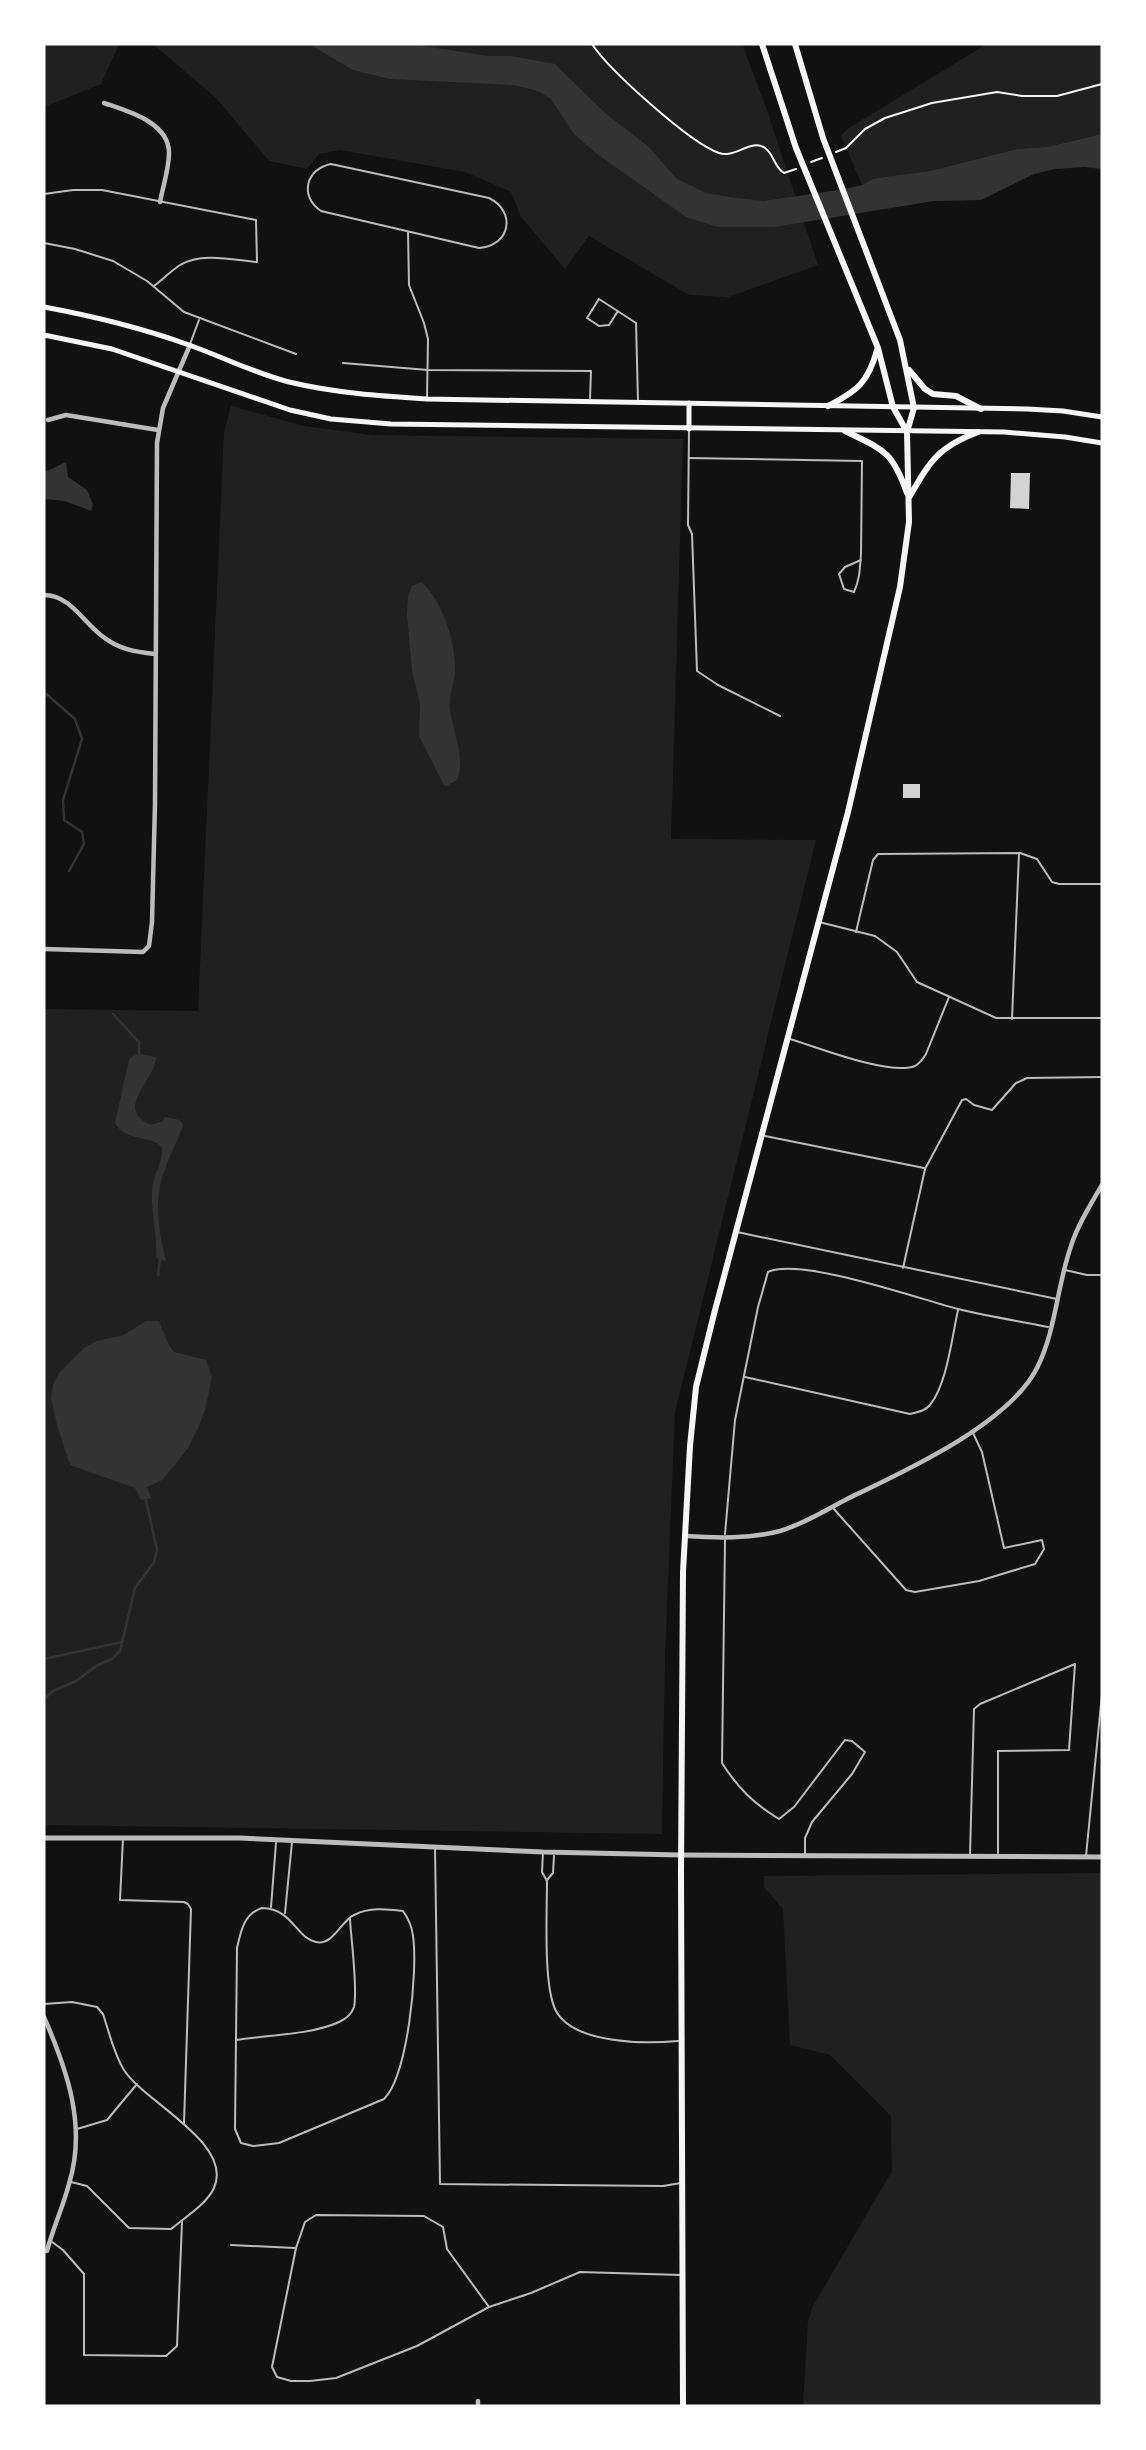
<svg xmlns="http://www.w3.org/2000/svg" width="1146" height="2450" font-family="Inter,sans-serif">
<rect width="100%" height="100%" fill="#111"/>
<g fill="#202020">
<polygon points="44,44 119,44 101,84 44,107"/>
<polygon points="153,44 742,44 766,107 818,265 728,297 689,295 589,236 565,269 521,217 511,192 465,172 340,150 319,154 307,169 269,161 216,98"/>
<polygon points="987,44 1102,44 1102,134 1047,147 1017,149 930,171 884,177 873,179 862,185 841,136 847,129"/>
<polygon points="231,406 304,426 372,435 683,439 671,839 816,840 675,1412 665,1655 662,1834 44,1825 44,1009 198,1011 224,433"/>
<polygon points="1102,1870 1102,2406 803,2406 808,2321 813,2306 892,2171 891,2116 830,2055 790,2045 783,1909 764,1887 764,1876 1100,1873"/>
</g>
<g fill="#333">
<polygon points="309,44 411,44 488,56 511,56 555,64 605,113 649,147 677,179 706,193 729,197 763,201 839,190 862,185 873,179 884,177 930,171 1017,149 1047,147 1102,134 1102,169 1084,167 1055,169 1034,174 981,200 934,201 774,227 718,227 686,217 597,154 574,134 551,99 538,91 514,85 390,79 353,70"/>
<polygon points="66,462 68,477 87,490 93,504 91,511 65,501 44,499 44,469 47,471"/>
<path d="M421 582C442 598 457 647 455 672 454 685 448 698 450 710 453 734 466 757 457 780L447 786 444 785 419 736 420 704 412 671 407 615 408 597 412 586Z"/>
<path d="M140 1054 156 1057C156 1080 113 1108 151 1125L163 1121 165 1117 180 1120 183 1125C178 1141 169 1156 164 1172 153 1202 159 1231 166 1261L156 1258C158 1235 151 1214 152 1191 153 1175 163 1163 162 1147 148 1134 126 1142 115 1123L129 1060 133 1056Z"/>
<polygon points="146,1321 159,1321 169,1345 174,1352 206,1360 212,1377 205,1410 198,1428 188,1448 174,1466 162,1480 147,1487 151,1498 141,1500 135,1488 70,1465 57,1425 51,1398 53,1385 59,1373 84,1348 97,1341 124,1335"/>
</g>
<g fill="none" stroke-linecap="round" stroke-linejoin="round">
<g stroke="#333" stroke-width="2.5">
<polyline points="44,692 75,719 82,739 63,800 64,820 82,832 84,844 69,871"/>
<polyline points="113,1014 139,1042 139,1057"/>
<polyline points="158,1275 160,1258"/>
<polyline points="44,1659 122,1642"/>
<polyline points="44,1699 53,1691 76,1681 98,1665 112,1659 120,1651 135,1588 154,1562 157,1550 145,1496"/>
</g>
</g>
<g fill="#d3d3d3">
<polygon points="1011,473 1030,473 1029,509 1010,508"/>
<rect x="903" y="784" width="17" height="14"/>
</g>
<g fill="none" stroke-linecap="round" stroke-linejoin="round">
<g stroke="#f5f5f5" stroke-width="2">
<path d="M592 44C609 70 690 143 719 153 734 159 752 138 765 148 774 154 774 167 784 173L796 169"/>
<polyline points="836,152 846,148 865,129 885,118 932,103 997,92 1022,96 1057,96 1102,84"/>
<polyline points="811,162 822,158"/>
</g>
<g stroke="#bcbcbc" stroke-width="2">
<path d="M331 164 489 198C517 212 510 246 479 248L321 211C299 196 306 169 331 164Z"/>
<path d="M44 194 73 190H102L256 220 257 262C233 260 202 252 180 265 171 271 163 279 154 286"/>
<polyline points="408,232 409,285 424,323 428,339 427,398"/>
<polyline points="44,243 75,249 113,261 147,281 184,312 296,354"/>
<polyline points="618,311 609,325 599,326 587,318 599,299 636,323 638,401"/>
<polyline points="190,344 199,320"/>
<polyline points="343,363 428,370 591,371 590,398"/>
<polyline points="689,430 688,525 692,534 697,671 718,685 780,716"/>
<path d="M689 458 862 461 861 553C860 567 860 579 854 592L844 589 839 574 845 567 861 560"/>
<polyline points="1020,853 1037,859 1052,882 1059,884 1102,884"/>
<polyline points="819,922 875,936 897,952 917,982 996,1018 1102,1018"/>
<polyline points="856,932 873,860 878,854 1019,853 1012,1019"/>
<path d="M790 1039C817 1047 889 1076 915 1066 920 1063 923 1059 926 1054L949 997"/>
<polyline points="765,1136 924,1168"/>
<polyline points="737,1232 1057,1299"/>
<polyline points="903,1268 925,1169 962,1100 966,1099 974,1105 992,1110 1016,1083 1027,1078 1102,1077"/>
<polyline points="1065,1270 1087,1275 1102,1275"/>
<path d="M745 1377 910 1414C918 1412 925 1411 930 1405 947 1384 952 1337 958 1310"/>
<polyline points="833,1508 906,1590 915,1592 979,1581 1035,1564 1044,1549 1042,1540 1004,1548 982,1452 973,1433"/>
<path d="M725 1534 735 1420 758 1307 768 1272C801 1257 919 1299 958 1309 987 1316 1018 1321 1048 1327"/>
<path d="M725 1540 722 1763C738 1788 754 1804 779 1819L794 1807 845 1740 852 1741 865 1752 852 1774 812 1822 805 1838V1855"/>
<polyline points="123,1838 120,1900 184,1902 188,1904 191,1909 184,2123"/>
<polyline points="435,1847 440,2184 663,2186 681,2183"/>
<path d="M543 1852 542 1872 547 1881C547 1911 543 1987 556 2011 574 2044 645 2044 678 2041"/>
<polyline points="970,1855 974,1709 980,1704 1075,1664 1069,1750 998,1751 998,1853"/>
<polyline points="1086,1856 1102,1694"/>
<polyline points="547,1880 553,1873 554,1856"/>
<polyline points="271,1907 276,1843"/>
<path d="M262 1908C293 1909 295 1937 316 1942 333 1946 341 1921 354 1915 369 1907 387 1909 403 1911 408 1918 412 1927 413 1936 418 1970 408 2075 384 2099L279 2143 253 2146 241 2143 235 2129 237 1948C241 1930 244 1914 262 1908Z"/>
<polyline points="285,1913 292,1842"/>
<path d="M44 2004 72 2002 97 2007 103 2014C109 2032 114 2054 124 2070 144 2102 234 2143 214 2188 206 2205 184 2218 171 2229L129 2228 87 2186 71 2182"/>
<path d="M236 2040C267 2035 311 2035 339 2022 346 2019 352 2013 354 2007 358 1989 351 1939 350 1919"/>
<polyline points="77,2129 107,2120 137,2084"/>
<polyline points="52,2242 63,2250 84,2274 84,2355 166,2356 177,2346 182,2222"/>
<polyline points="231,2245 295,2248"/>
<polyline points="489,2307 447,2249 443,2227 424,2216 316,2215 305,2222 296,2248 272,2367 277,2377 291,2381 310,2381 336,2378 417,2346 489,2307 531,2293 580,2272 681,2275"/>
</g>
<g stroke="#bcbcbc" stroke-width="4.5">
<path d="M104 103C127 111 169 122 169 153 169 169 163 186 160 202"/>
<polyline points="48,420 66,415 158,430"/>
<path d="M44 595C70 595 83 622 102 636 118 649 135 652 155 654"/>
<polyline points="44,949 143,952 149,946 152,922 155,804 157,443 163,408 190,345"/>
<path d="M685 1536C717 1538 750 1539 780 1531 804 1524 826 1510 847 1499 903 1472 1008 1425 1037 1368 1056 1330 1057 1286 1071 1246 1078 1224 1091 1204 1102 1185"/>
<path d="M44 2017C67 2070 87 2126 69 2184 63 2207 53 2228 47 2251"/>
<polyline points="478,2406 478,2401"/>
</g>
<polyline stroke="#bcbcbc" stroke-width="5" points="44,1838 239,1838 543,1852 681,1855 1102,1857"/>
<g stroke="#f5f5f5" stroke-width="5">
<path d="M44 307C93 316 142 328 189 345 223 357 254 373 289 382 335 393 381 396 427 399L1027 409 1063 411 1102 417"/>
<polyline points="44,335 112,349 290,410 331,419 391,424 1004,432 1065,437 1102,443"/>
<polyline points="689,403 689,429"/>
</g>
<g stroke="#f5f5f5" stroke-width="6">
<polyline points="762,44 796,148 878,348 893,407 907,432"/>
<polyline points="909,370 925,389 933,394 956,396 981,409"/>
<path d="M828 406C857 391 868 383 877 350"/>
<path d="M845 431C884 450 892 451 907 493"/>
<path d="M910 496C930 461 938 447 978 432"/>
<polyline points="683,2406 681,1873 683,1572 690,1446 696,1387 714,1314 848,812 900,587 909,522 907,432 914,408 900,340 823,138 795,44"/>
</g>
</g>
<rect width="1146" height="2450" fill="none" stroke="#ffffff" stroke-width="91"/>
</svg>
